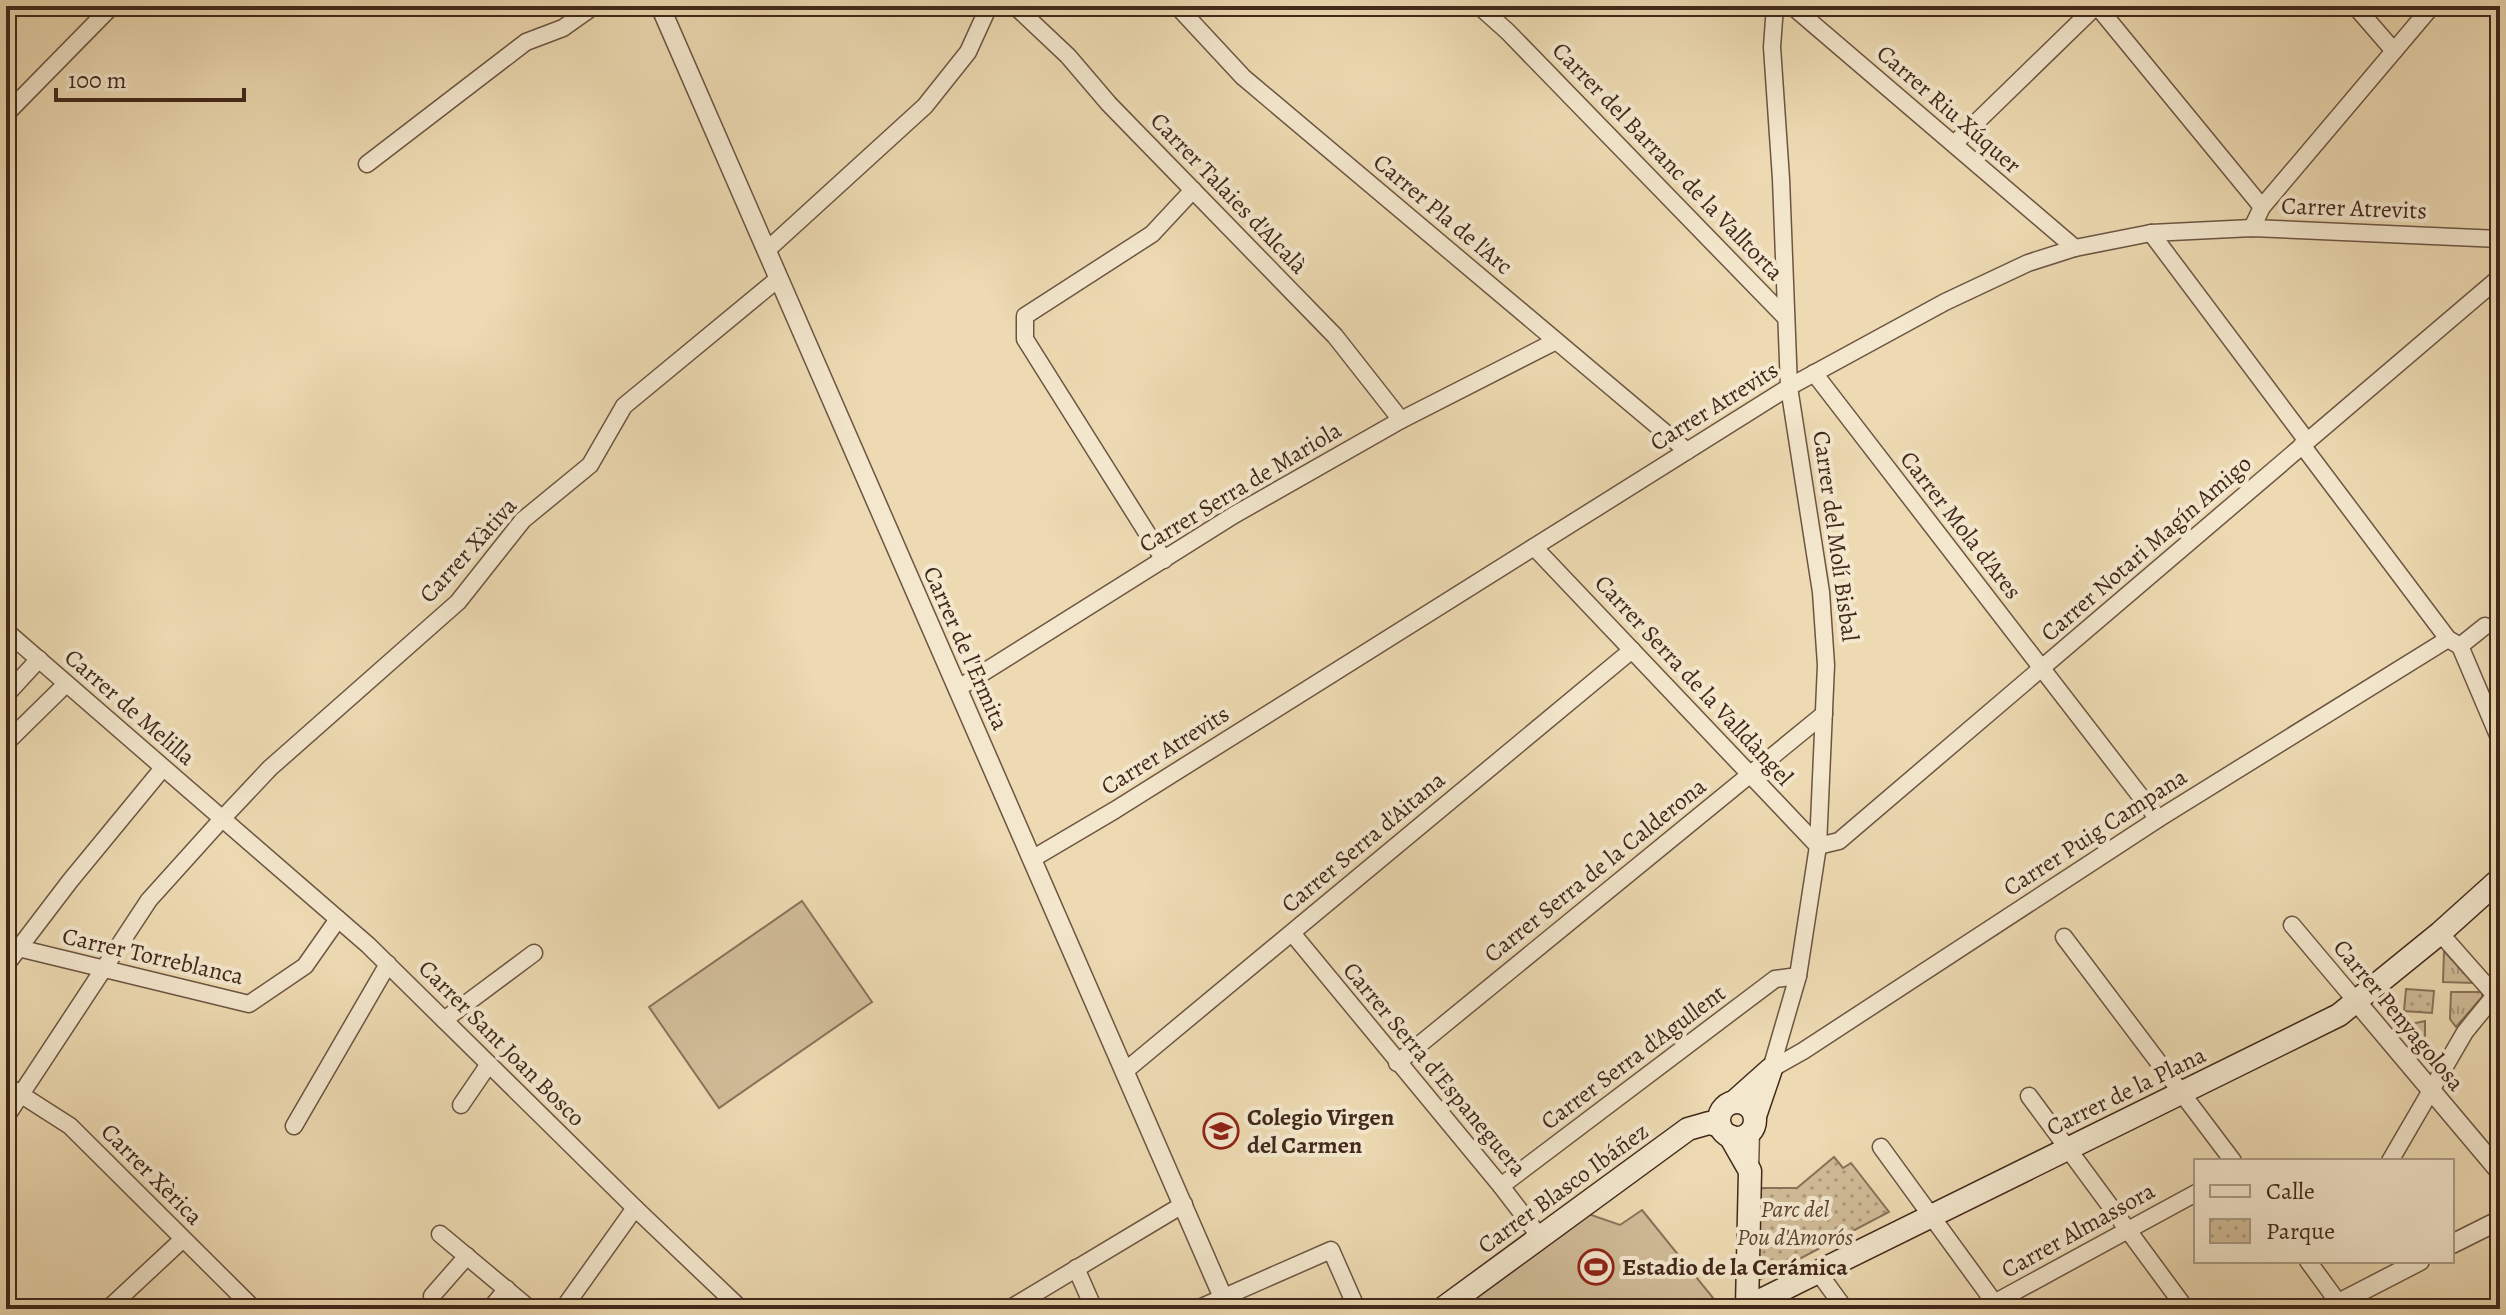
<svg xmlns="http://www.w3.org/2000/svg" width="2506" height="1315" font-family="Alegreya,serif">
<defs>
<pattern id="grass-tufts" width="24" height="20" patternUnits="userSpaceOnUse" patternTransform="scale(2)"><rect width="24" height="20" fill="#d0bc98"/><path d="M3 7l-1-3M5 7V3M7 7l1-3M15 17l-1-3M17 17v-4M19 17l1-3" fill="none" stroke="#aa997b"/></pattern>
<pattern id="park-dots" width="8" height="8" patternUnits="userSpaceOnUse" patternTransform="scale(2)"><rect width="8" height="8" fill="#d0bc98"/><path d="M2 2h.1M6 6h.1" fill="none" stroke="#aa997b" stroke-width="1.8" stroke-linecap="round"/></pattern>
</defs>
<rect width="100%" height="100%" fill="#eddab2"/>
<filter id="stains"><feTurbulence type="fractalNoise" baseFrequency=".0025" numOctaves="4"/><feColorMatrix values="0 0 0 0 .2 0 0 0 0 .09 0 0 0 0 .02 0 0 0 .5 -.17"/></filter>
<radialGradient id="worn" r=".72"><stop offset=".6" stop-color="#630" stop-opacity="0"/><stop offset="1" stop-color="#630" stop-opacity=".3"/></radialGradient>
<g fill="url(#grass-tufts)" stroke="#89725a" stroke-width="2">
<polygon points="2444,951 2473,983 2443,982"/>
<polygon points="2451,992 2482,992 2482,997 2456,1027 2450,1019"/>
<polygon points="2425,1021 2425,1060 2402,1026"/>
</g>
<g fill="url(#park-dots)" stroke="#89725a" stroke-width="2">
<polygon points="2406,989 2434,991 2432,1013 2404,1011"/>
<polygon points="1834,1157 1843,1168 1851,1163 1889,1212 1757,1281 1760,1188 1797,1188"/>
</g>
<g fill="#d0bc98" stroke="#89725a" stroke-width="2">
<polygon points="802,901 872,1002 719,1108 649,1007"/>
<polygon points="1642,1210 1722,1309 1447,1309 1580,1211 1620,1225"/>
</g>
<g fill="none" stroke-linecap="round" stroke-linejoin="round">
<defs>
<g id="minor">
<polyline points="1015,6 1068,56 1109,104 1335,336 1401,420"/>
<polyline points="1177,6 1243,77 1687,451"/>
<polyline points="1479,6 1507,31 1786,318"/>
<polyline points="1792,6 2075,248"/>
<polyline points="2097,6 2262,207"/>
<polyline points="2355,6 2394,51"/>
<polyline points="6,114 112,6"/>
<polyline points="1954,144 2096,6"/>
<polyline points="367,164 526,42 563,28 594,6"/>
<polyline points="2252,228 2262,207 2432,6"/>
<polyline points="2151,233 2307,441"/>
<polyline points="767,250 925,106 968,52 989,6"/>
<polyline points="1814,373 2158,819"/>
<polyline points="2302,445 2448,639 2460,646 2500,740"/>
<polyline points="1534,547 1818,846 1839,841 2500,277"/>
<polyline points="1164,560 1025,339 1025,316 1152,234 1193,190"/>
<polyline points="6,631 368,945 635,1208 741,1309"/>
<polyline points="2460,646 2485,626"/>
<polyline points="957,689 1234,515 1401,420 1556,341"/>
<polyline points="6,695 39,659"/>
<polyline points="6,743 66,684"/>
<polyline points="1032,859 1115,810 1789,387 1945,302 2028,263 2075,248 2151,233 2252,228 2500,239"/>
<polyline points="2292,925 2356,1001"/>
<polyline points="1292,933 1501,1186 1540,1237"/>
<polyline points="2440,933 2500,1001"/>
<polyline points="2064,937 2233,1161"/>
<polyline points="6,945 249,1004 305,966 338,919"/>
<polyline points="6,965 70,881 163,768"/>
<polyline points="444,1020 534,953"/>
<polyline points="1397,1063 1824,714"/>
<polyline points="1771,1069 1798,976 1818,846 1826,665 1821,592 1789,387 1781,179 1772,47 1775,6"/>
<polyline points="1771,1069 1803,1051 2158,819 2448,639"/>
<polyline points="1125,1071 1632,650"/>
<polyline points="6,1085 70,1126 254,1309"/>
<polyline points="2029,1096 2186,1309"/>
<polyline points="461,1105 489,1064"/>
<polyline points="6,1117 149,900 222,819 270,768 458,602 523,520 590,465 624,406 779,278"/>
<polyline points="294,1126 388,964"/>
<polyline points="1881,1147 1999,1309"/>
<polyline points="2390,1161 2465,1032 2500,989"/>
<polyline points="1750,1169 1751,1131"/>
<polyline points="1501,1186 1775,979 1798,976"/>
<polyline points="440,1234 530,1309"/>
<polyline points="2308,1261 2343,1309"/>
<polyline points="1076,1268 1094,1309"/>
<polyline points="1818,1272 1845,1309"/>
<polyline points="432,1296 467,1256"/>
<polyline points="108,1309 183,1239"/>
<polyline points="490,1309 507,1289"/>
<polyline points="563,1309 635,1208"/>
<polyline points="1009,1309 1184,1204"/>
<polyline points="1197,1309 1331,1250 1357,1309"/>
<polyline points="1983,1309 2196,1193"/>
</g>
<g id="tertiary">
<polyline points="660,6 1228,1309"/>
<polyline points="2356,1001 2500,1172"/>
<polyline points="2452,1244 2500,1220"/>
<polyline points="2327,1309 2420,1261"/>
</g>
<g id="secondary">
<polyline points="1734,1102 1771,1069 1755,1116"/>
<circle cx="1737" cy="1120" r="18"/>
<polyline points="1730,1136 1750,1171 1747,1307 2339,1015 2440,933 2500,879"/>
<polyline points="1442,1309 1688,1129 1709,1123 1720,1126"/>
</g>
</defs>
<use href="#minor" stroke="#6d5542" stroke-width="19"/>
<use href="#tertiary" stroke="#6d5542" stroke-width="21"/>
<use href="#secondary" stroke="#42291c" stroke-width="25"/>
<use href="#minor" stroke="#f3e7cd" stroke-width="16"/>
<use href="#tertiary" stroke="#f3e7cd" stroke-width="18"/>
<use href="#secondary" stroke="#f3e7cd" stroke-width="22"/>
</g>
<defs>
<symbol id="school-ring" viewBox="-11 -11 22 22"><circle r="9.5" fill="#f3e7cd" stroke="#8f2418" stroke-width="1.5"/><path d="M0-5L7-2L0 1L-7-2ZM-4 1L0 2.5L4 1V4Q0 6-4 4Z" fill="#8f2418"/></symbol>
<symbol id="stadium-ring" viewBox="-11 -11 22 22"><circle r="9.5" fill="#f3e7cd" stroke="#8f2418" stroke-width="1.5"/><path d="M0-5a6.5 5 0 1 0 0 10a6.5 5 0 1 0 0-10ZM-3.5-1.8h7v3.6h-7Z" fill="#8f2418"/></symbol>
</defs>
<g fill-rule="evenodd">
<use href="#school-ring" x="1201" y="1111" width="40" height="40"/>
<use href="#stadium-ring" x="1576" y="1247" width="40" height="40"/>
</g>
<g text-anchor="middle" stroke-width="8" stroke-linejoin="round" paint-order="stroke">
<g font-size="24" fill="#42291c" stroke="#f3e7cd">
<text transform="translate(1949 109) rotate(41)" y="8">Carrer Riu Xúquer</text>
<text transform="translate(1668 161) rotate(46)" y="8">Carrer del Barranc de la Valltorta</text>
<text transform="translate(1229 193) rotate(46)" y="8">Carrer Talaies d'Alcalà</text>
<text transform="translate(2354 208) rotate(2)" y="8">Carrer Atrevits</text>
<text transform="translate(1443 214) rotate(40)" y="8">Carrer Pla de l'Arc</text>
<text transform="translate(1714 406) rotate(-32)" y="8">Carrer Atrevits</text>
<text transform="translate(1240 487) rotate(-31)" y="8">Carrer Serra de Mariola</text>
<text transform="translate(1961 525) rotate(52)" y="8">Carrer Mola d'Ares</text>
<text transform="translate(1836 536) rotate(82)" y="8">Carrer del Molí Bisbal</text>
<text transform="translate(2146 548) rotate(-41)" y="8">Carrer Notari Magín Amigo</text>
<text transform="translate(468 550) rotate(-48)" y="8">Carrer Xàtiva</text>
<text transform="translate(966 648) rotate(66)" y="8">Carrer de l'Ermita</text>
<text transform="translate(1694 680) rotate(47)" y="8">Carrer Serra de la Valldàngel</text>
<text transform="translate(130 707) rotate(41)" y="8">Carrer de Melilla</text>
<text transform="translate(1165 750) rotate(-32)" y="8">Carrer Atrevits</text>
<text transform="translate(2095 832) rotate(-33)" y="8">Carrer Puig Campana</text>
<text transform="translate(1363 842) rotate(-40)" y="8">Carrer Serra d'Aitana</text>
<text transform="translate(1595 870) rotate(-39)" y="8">Carrer Serra de la Calderona</text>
<text transform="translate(153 956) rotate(13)" y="8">Carrer Torreblanca</text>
<text transform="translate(2399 1015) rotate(50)" y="8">Carrer Penyagolosa</text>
<text transform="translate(502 1043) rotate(45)" y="8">Carrer Sant Joan Bosco</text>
<text transform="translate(1633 1057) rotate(-37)" y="8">Carrer Serra d'Agullent</text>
<text transform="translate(1435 1069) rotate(50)" y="8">Carrer Serra d'Espaneguera</text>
<text transform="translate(2126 1091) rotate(-26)" y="8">Carrer de la Plana</text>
<text transform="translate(152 1174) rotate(45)" y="8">Carrer Xèrica</text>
<text transform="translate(1563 1188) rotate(-36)" y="8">Carrer Blasco Ibáñez</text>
<text transform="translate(2078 1230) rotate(-29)" y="8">Carrer Almassora</text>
</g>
<g font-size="24" font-weight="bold" fill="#42291c" stroke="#f3e7cd" text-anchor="start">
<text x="1247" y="1125">Colegio Virgen<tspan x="1247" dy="28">del Carmen</tspan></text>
<text x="1622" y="1275">Estadio de la Cerámica</text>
</g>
<g font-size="24" font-style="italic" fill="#5e4635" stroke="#f3e7cd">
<text x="1795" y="1217">Parc del<tspan x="1795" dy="28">Pou d'Amorós</tspan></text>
</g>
</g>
<rect width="2506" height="1315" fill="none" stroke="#eddab2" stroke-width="32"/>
<rect x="8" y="8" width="2490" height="1299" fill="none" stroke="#42291c" stroke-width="4"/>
<rect x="16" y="16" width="2474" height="1283" fill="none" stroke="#42291c" stroke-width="2"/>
<rect x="2194" y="1159" width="260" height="104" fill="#f3e7cd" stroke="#ac9b86" stroke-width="2"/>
<rect x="2210" y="1185" width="40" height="12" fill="#f3e7cd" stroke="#ac9b86" stroke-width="2"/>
<text x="2266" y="1199" font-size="24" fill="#42291c">Calle</text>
<rect x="2210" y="1219" width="40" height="24" fill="url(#park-dots)" stroke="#ac9b86" stroke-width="2"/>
<text x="2266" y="1239" font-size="24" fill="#42291c">Parque</text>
<path d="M56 88v12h188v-12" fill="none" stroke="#42291c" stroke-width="4"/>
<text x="68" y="88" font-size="24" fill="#42291c" stroke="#f3e7cd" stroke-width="6" paint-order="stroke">100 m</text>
<rect width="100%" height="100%" filter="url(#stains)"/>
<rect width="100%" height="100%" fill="url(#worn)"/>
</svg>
